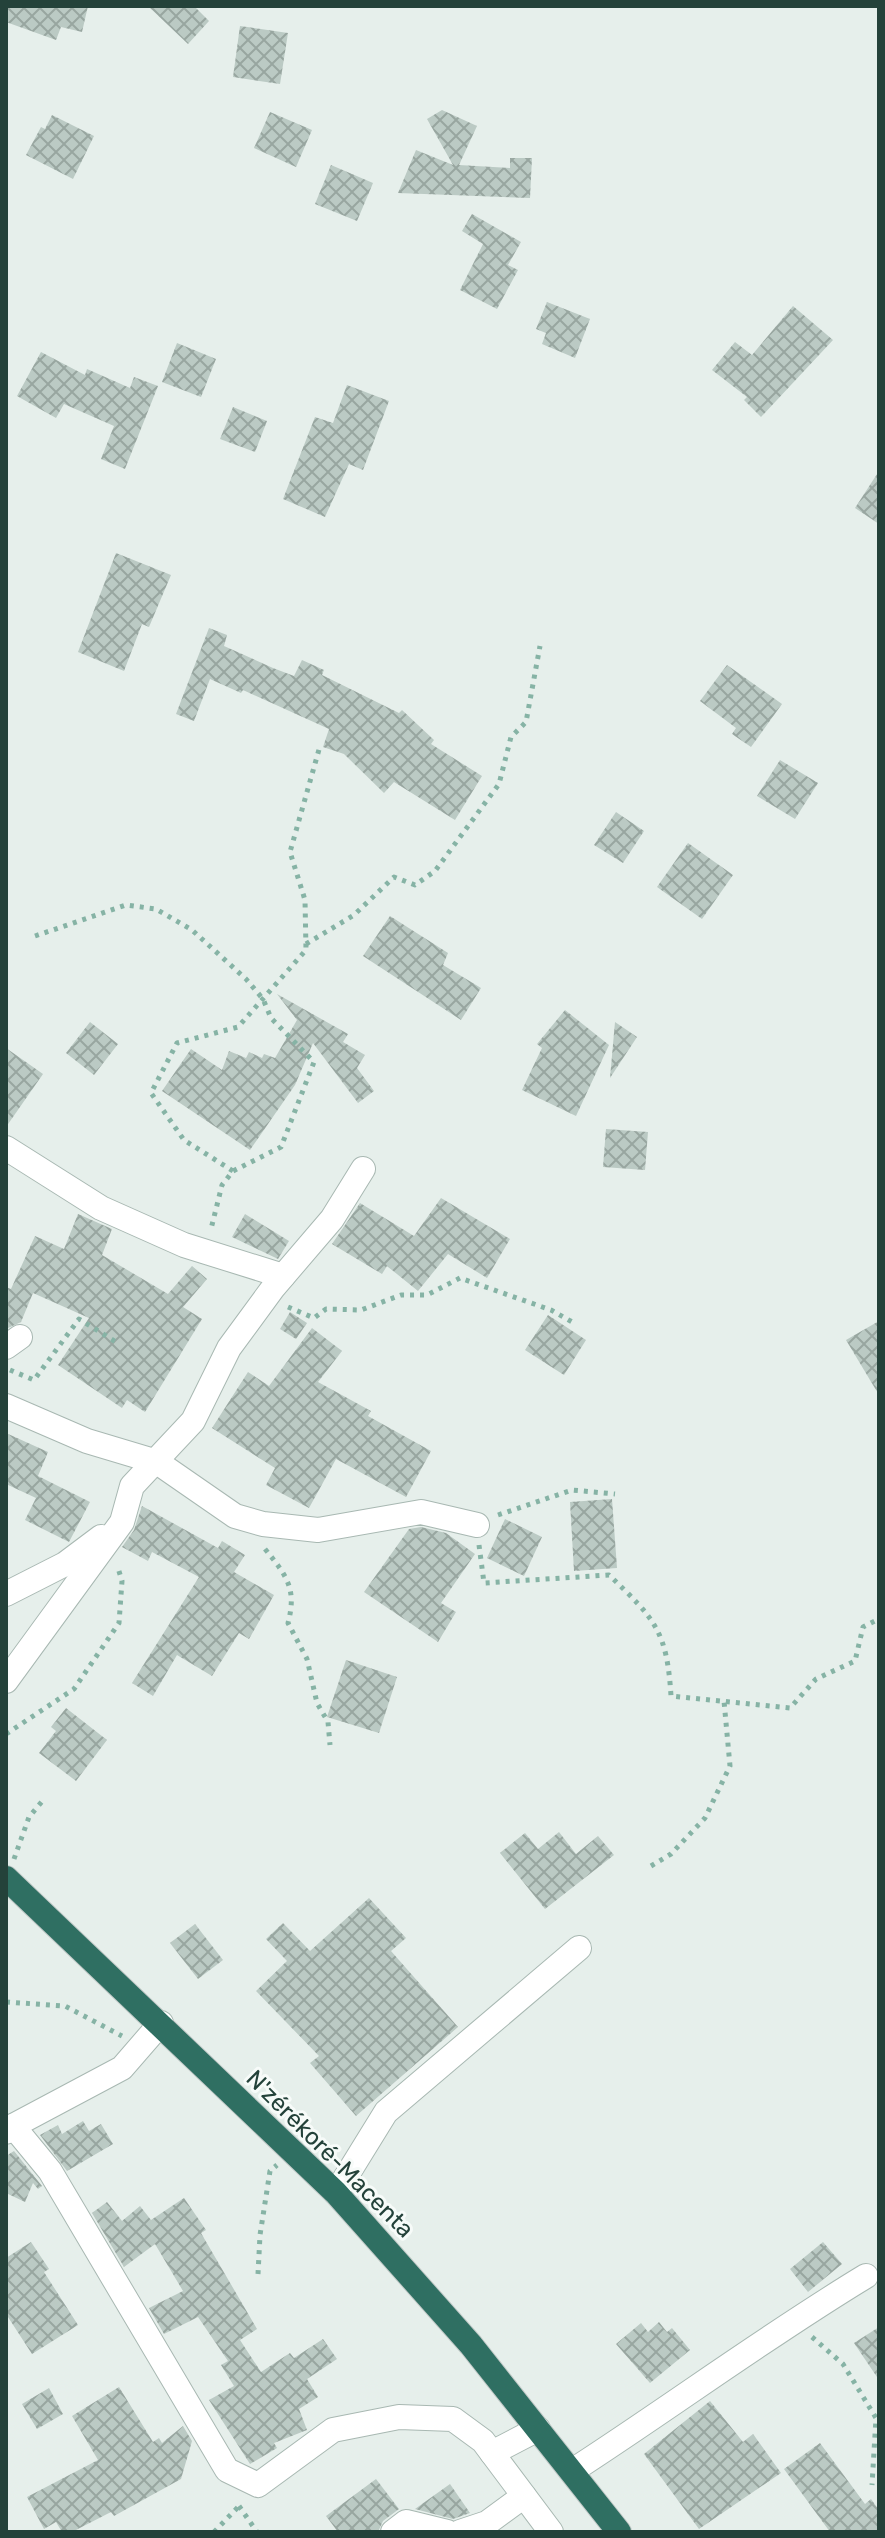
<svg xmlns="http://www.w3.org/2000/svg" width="885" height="2538" font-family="Rubik,sans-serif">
<defs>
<pattern id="building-cross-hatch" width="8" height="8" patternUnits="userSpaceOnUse" patternTransform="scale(2)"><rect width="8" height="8" fill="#bbcac4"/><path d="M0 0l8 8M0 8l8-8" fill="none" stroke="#98a6a0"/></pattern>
</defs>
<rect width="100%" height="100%" fill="#e6efeb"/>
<g fill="url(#building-cross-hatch)">
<polygon points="6,6 88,6 82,32 61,27 56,40 6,22"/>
<polygon points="148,6 194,6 209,21 188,44"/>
<polygon points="240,26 288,33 280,84 233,77"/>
<polygon points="442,110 477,126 459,165 510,168 510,158 532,158 530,198 398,193 416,150 453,165 427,119"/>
<polygon points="270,112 312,130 296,167 254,148"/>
<polygon points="52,115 94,136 73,179 26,155 41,127 45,129"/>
<polygon points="331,165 373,183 357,221 315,204"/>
<polygon points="472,214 521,242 508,265 518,270 497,309 460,290 483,244 462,231"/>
<polygon points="547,302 590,319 575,358 542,344 546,333 536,329"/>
<polygon points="793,306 833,340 761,417 744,400 747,397 712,370 735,342 752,355"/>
<polygon points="177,343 216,359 201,397 162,382"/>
<polygon points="41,352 85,375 87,369 130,388 134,377 158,386 125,469 101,459 114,426 64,404 56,418 17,396"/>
<polygon points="347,385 389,401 363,470 349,464 325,517 283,499 315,417 333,423"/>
<polygon points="233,407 267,421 255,452 220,439"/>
<polygon points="879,471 879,524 855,508"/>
<polygon points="116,553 171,575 149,627 142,624 124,671 78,652"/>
<polygon points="209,628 227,635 224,646 273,668 294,676 302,660 324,670 322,675 399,713 402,710 434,740 431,744 482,776 455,820 394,782 384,793 344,754 323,747 329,729 243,690 241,693 210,679 194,721 176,714"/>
<polygon points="727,665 782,704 751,747 732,734 736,728 700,701"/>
<polygon points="780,760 818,783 795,819 757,796"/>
<polygon points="616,812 644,831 623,863 594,845"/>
<polygon points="688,843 733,875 702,919 657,887"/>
<polygon points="390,916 448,953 443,965 481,988 461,1020 363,956"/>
<polygon points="277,994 348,1034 343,1042 365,1055 357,1068 374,1091 358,1103 313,1043 295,1085 250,1150 162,1091 191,1049 222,1070 229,1051 246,1058 249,1052 262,1058 264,1054 275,1058 297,1020"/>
<polygon points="565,1010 609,1045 576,1116 522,1090 542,1048 537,1044"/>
<polygon points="90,1022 118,1044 94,1075 66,1053"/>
<polygon points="615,1022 637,1037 610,1078"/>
<polygon points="6,1048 43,1074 6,1127"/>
<polygon points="606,1129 648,1132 645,1170 603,1167"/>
<polygon points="441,1198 510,1239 487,1278 448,1254 418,1291 387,1266 382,1274 332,1244 360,1203 414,1236"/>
<polygon points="78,1214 112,1229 102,1255 168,1294 192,1266 207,1279 183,1307 202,1319 145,1412 127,1400 122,1408 58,1365 89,1318 33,1293 21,1322 6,1329 6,1287 11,1289 35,1236 64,1249"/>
<polygon points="245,1214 289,1241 278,1259 232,1237"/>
<polygon points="290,1312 307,1323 296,1339 280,1329"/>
<polygon points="548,1315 586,1340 564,1375 525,1350"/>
<polygon points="879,1321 879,1395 846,1340"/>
<polygon points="312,1328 342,1351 318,1382 371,1411 368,1416 431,1451 406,1497 336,1459 309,1508 266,1485 275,1468 212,1428 248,1372 269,1386"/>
<polygon points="6,1433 48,1452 38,1476 90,1502 69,1542 25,1520 36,1498 6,1484"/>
<polygon points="612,1499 617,1568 574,1571 570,1502"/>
<polygon points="142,1506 218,1548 222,1541 245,1555 234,1572 274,1595 249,1639 239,1633 212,1676 177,1655 153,1696 132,1683 199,1577 152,1552 148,1561 122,1547 134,1530"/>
<polygon points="505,1519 542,1537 524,1576 487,1558"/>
<polygon points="421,1527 446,1533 475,1554 441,1603 456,1612 438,1642 364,1592 409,1529"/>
<polygon points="346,1660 397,1677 379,1733 327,1717"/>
<polygon points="66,1708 107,1740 76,1781 39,1753 56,1731 51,1727"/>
<polygon points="559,1832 576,1854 598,1836 614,1855 545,1909 500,1853 525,1833 538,1849"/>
<polygon points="369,1898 406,1938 391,1951 458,2027 356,2116 310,2063 319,2056 256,1991 287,1961 266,1939 283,1923 310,1951"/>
<polygon points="195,1924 223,1960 198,1979 170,1943"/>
<polygon points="83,2121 89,2131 101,2124 113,2144 67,2171 40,2135 58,2125 62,2134"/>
<polygon points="14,2151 42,2186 38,2189 33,2183 25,2202 6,2193 6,2156"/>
<polygon points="184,2198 206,2230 201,2233 257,2329 240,2340 261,2372 290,2353 294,2358 323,2339 337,2359 307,2379 318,2397 299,2409 307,2430 274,2443 277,2448 250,2464 209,2400 234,2386 221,2365 228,2361 198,2317 164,2334 149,2308 183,2291 155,2244 124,2267 92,2213 107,2202 122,2221 140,2206 151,2220"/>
<polygon points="31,2242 49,2269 44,2272 78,2325 32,2354 6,2314 6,2258"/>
<polygon points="823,2242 842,2264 808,2292 790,2269"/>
<polygon points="659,2322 667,2332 672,2328 690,2350 650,2383 616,2344 641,2323 648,2332"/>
<polygon points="879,2327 879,2380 854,2343"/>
<polygon points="119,2387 153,2442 159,2438 162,2443 183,2426 192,2441 181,2479 114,2516 111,2512 72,2532 62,2532 56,2522 44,2529 27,2497 98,2460 72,2416"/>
<polygon points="49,2388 63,2414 37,2429 22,2404"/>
<polygon points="710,2401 743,2442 753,2434 781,2473 699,2529 644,2454"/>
<polygon points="820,2443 865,2504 871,2499 879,2510 879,2532 830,2532 784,2469"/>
<polygon points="376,2479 399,2509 383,2521 378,2532 338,2532 326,2516"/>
<polygon points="450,2484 470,2513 453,2519 415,2509"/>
</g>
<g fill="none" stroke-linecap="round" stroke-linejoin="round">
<defs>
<g id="minor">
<polyline points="6,1148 101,1208 184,1245 283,1276"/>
<polyline points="6,1347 20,1337"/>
<polyline points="6,1406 87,1441 157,1462 235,1516 263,1524 318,1530 421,1512 477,1525"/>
<polyline points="6,1594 65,1564 101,1537"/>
<polyline points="6,1681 122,1522 132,1486 193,1421 229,1348 273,1288 332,1219 363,1169"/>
<polyline points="13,2126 122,2068 161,2023"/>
<polyline points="6,2132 13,2126 50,2171 227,2470 258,2485 333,2430 399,2417 453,2419 483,2441 551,2532"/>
<polyline points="336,2193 386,2112 579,1948"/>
<polyline points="492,2453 538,2429"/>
<path d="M572 2471C671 2407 765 2337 866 2276"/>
<polyline points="393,2532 406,2522 447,2532"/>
<polyline points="460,2532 487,2523 524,2496"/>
</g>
<polyline id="highway" points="6,1878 336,2193 471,2345 619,2532"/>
</defs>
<use href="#minor" stroke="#a8b8b2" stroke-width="26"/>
<use href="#highway" stroke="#c2cac8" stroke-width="26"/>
<g stroke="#86b3a5" stroke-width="5" stroke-dasharray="4 6" stroke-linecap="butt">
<polyline points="35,936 126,905 156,909 192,930 246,979 263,999 271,1018 314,1062 281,1147 233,1171 222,1185 211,1229"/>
<polyline points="306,944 354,915 394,877 415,885 435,871 499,784 511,737 526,722 540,646"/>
<polyline points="233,1171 184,1140 151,1093 177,1043 238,1027 306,950 305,900 290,852 320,746"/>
<polyline points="288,1307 314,1318 326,1309 361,1310 401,1295 427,1295 460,1278 551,1310 574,1323"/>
<polyline points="10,1370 34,1380 79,1319 116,1342"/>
<polyline points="498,1515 572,1490 615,1494"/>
<path d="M479 1545 484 1583 609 1575C655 1619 667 1631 671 1696L790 1708 816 1679 855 1661 863 1627 879 1619"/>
<path d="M265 1549C287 1576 297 1589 288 1623L307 1659 317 1703 328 1722 330 1745"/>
<polyline points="6,1734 74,1689 119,1623 122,1581 118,1568"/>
<polyline points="14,1859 29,1817 44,1799"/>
<polyline points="651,1866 671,1854 705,1818 730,1766 724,1701"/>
<polyline points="6,2002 65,2006 122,2036"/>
<polyline points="258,2274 260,2235 270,2171 277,2165"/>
<polyline points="812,2337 843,2364 876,2418 872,2485"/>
<polyline points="239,2506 257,2532"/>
<polyline points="214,2532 241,2504"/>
</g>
<use href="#minor" stroke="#fff" stroke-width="24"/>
<use href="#highway" stroke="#2f6f62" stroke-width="24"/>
</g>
<g text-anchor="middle" stroke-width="6" stroke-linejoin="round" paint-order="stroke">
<g font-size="24" fill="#24423a" stroke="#f7fbf9">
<text transform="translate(330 2154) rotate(45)" y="8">N'zérékoré-Macenta</text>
</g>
</g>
<rect width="885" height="2538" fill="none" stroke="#24423a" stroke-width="16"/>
</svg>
